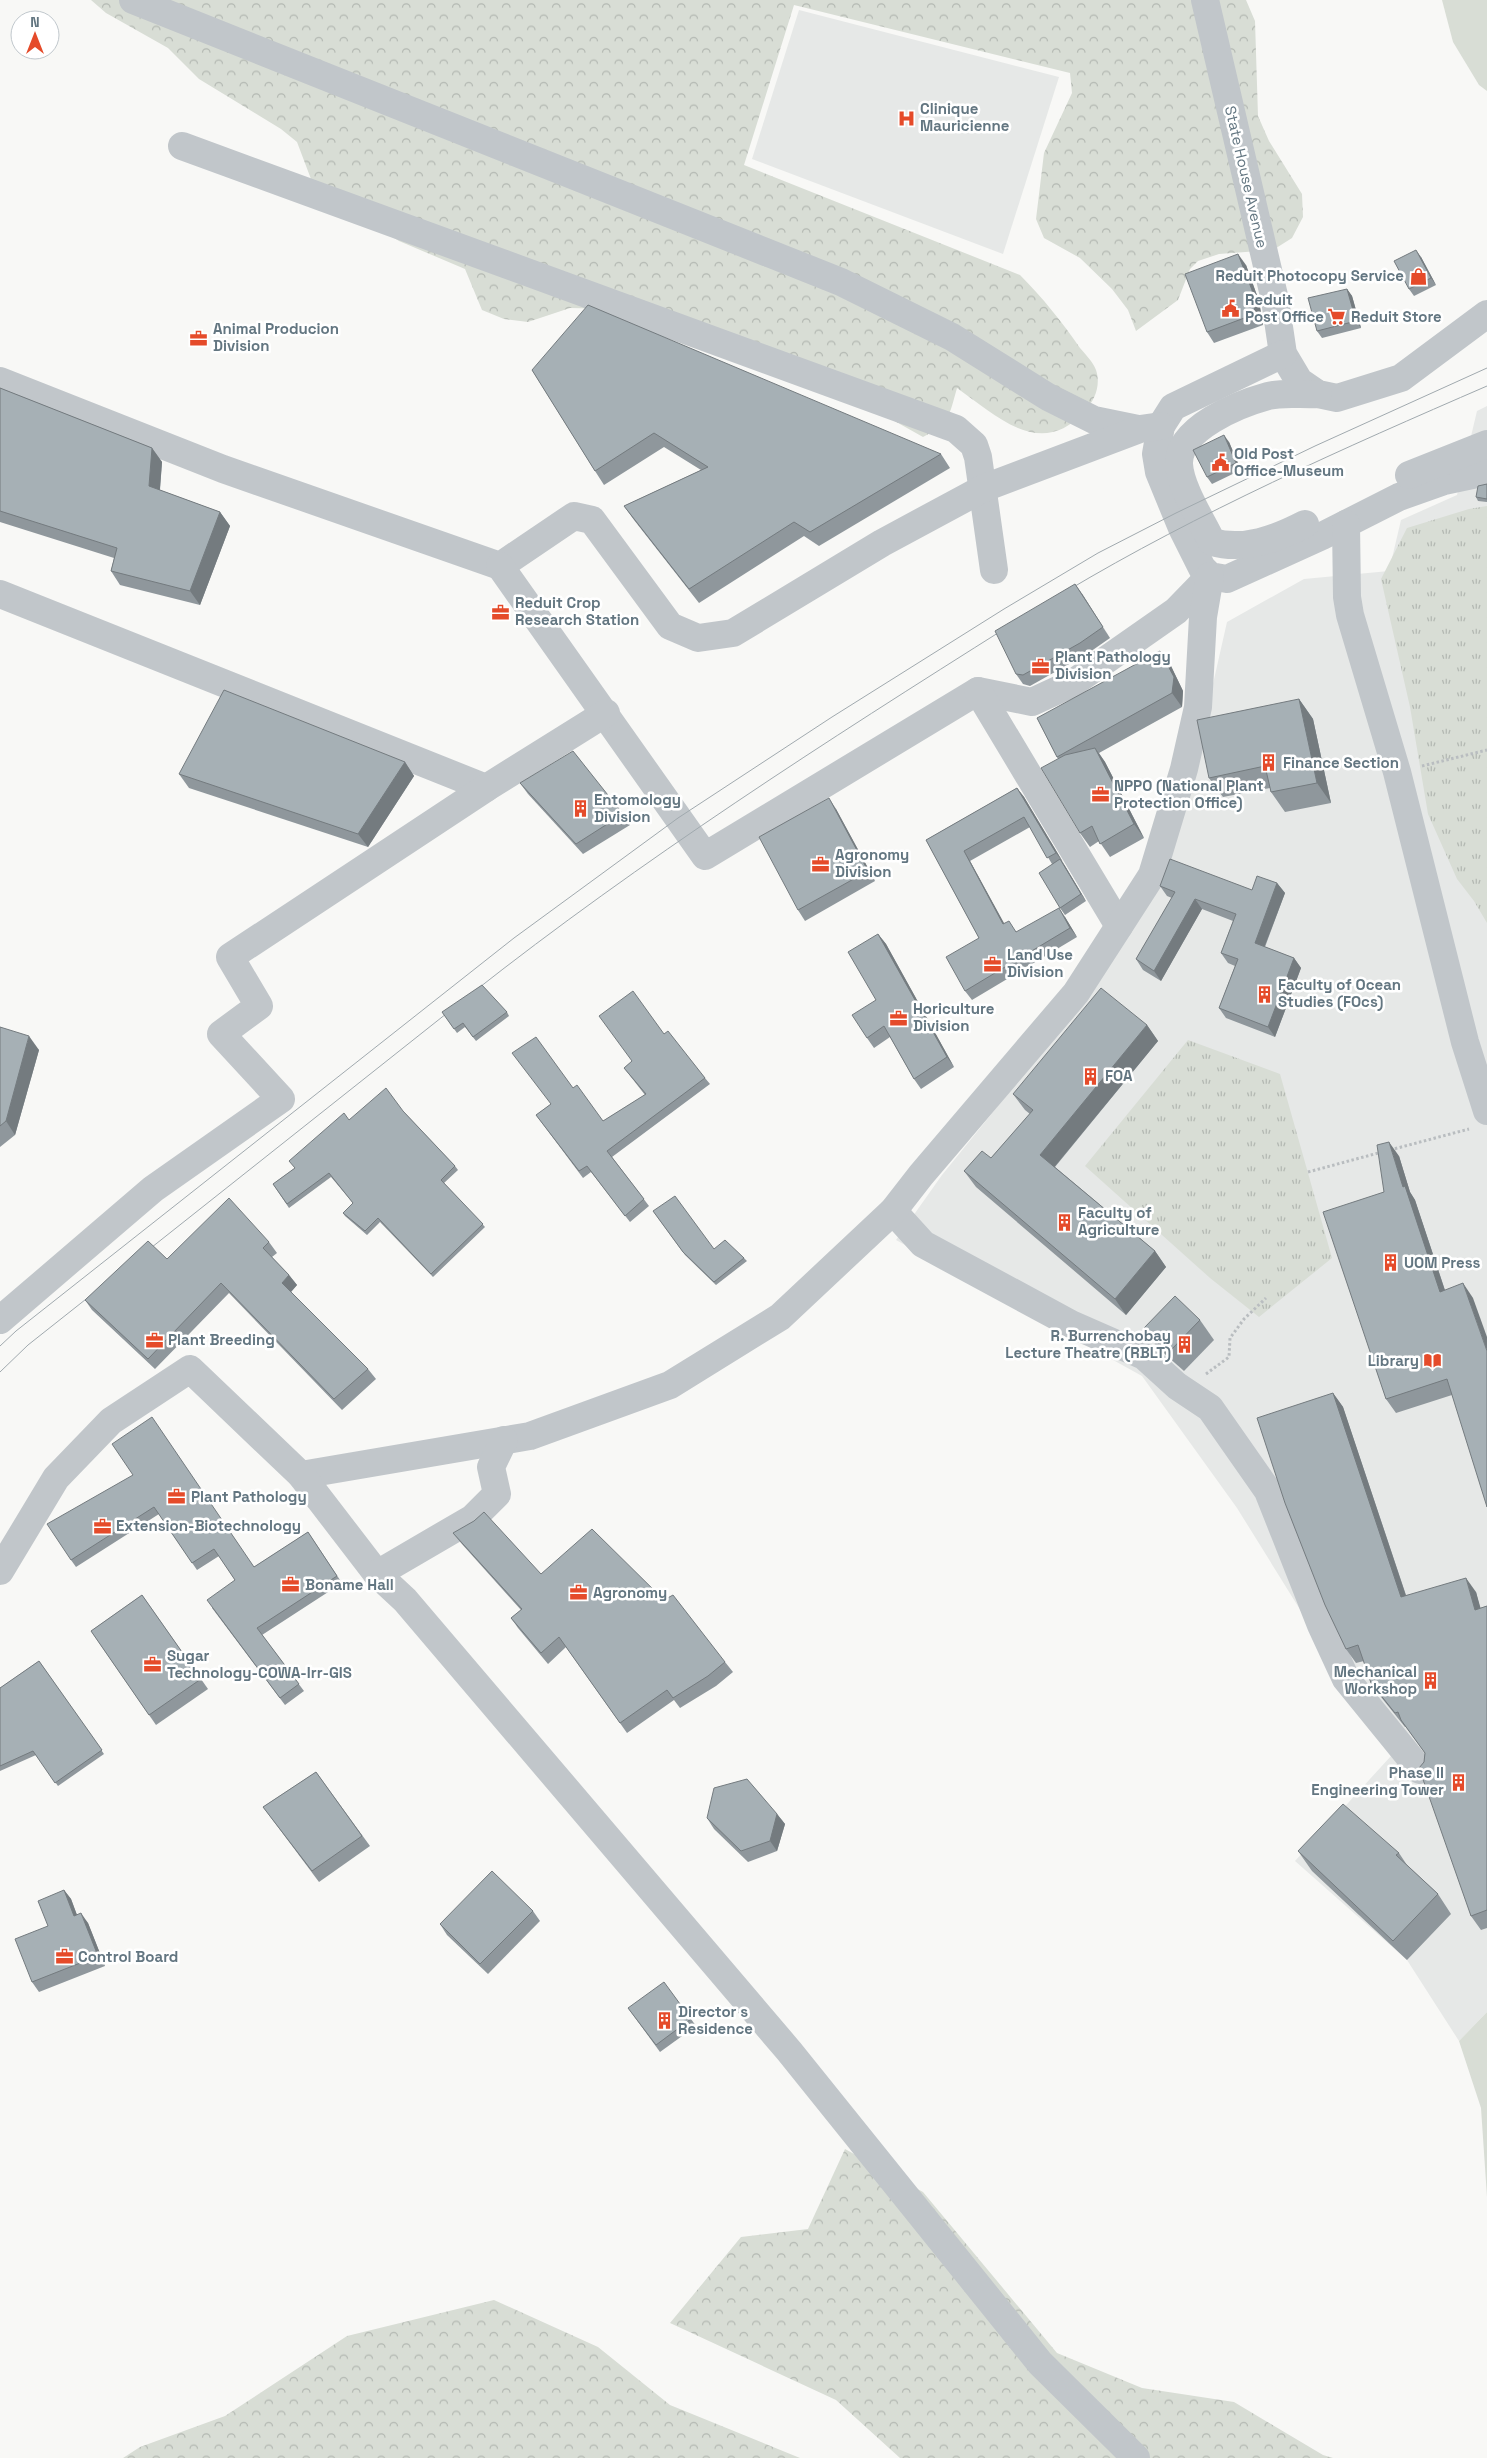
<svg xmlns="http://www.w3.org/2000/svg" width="1487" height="2458" font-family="'Space Grotesk',sans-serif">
<defs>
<pattern id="grass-tufts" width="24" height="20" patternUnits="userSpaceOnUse" patternTransform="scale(1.25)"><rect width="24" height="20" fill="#d8ddd5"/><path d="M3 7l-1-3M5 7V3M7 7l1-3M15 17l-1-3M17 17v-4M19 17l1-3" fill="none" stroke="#b3b8b2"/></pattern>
<pattern id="forest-crowns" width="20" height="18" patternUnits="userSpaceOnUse" patternTransform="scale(1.25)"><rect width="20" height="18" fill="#d8ddd5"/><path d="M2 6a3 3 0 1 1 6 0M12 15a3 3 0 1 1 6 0" fill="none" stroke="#b3b8b2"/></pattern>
</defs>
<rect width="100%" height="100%" fill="#f8f8f6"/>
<g fill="#e6e8e7">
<polygon points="799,10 1059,77 1003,254 752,159"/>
<polygon points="1487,406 1487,2012 1459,2041 1407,1960 1295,1861 1391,1756 1237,1508 1142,1376 896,1240 942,1175 1084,1000 1203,728 1227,622 1304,579 1389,571 1401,520 1457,495 1477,411"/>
</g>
<g fill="url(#grass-tufts)">
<polygon points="1487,506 1487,923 1474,901 1457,879 1428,814 1410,707 1381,579 1407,528 1469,509"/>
<polygon points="1188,1040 1280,1074 1332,1258 1259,1317 1210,1278 1085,1166"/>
</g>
<g fill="url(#forest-crowns)">
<path d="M91 0H1246L1255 21 1258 116 1269 141 1302 194 1303 217 1292 238 1273 250 1219 254 1198 261 1190 269 1178 300 1136 331 1128 310 1112 289 1080 258 1044 238 1036 219 1044 153 1072 93 1070 73 794 5 744 165 1020 275C1043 298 1062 322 1080 348 1085 354 1093 362 1096 370 1101 385 1095 400 1085 411 1041 460 998 417 957 388 949 416 950 423 923 437L843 392 612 309 570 308 528 322 504 319 482 310 465 269 399 241 314 187 297 142 281 129 199 79 168 48 106 13Z"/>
<polygon points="845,2149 923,2192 1057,2353 1142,2388 1234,2402 1323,2455 1333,2458 900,2458 836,2400 670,2323 741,2237 808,2229"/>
<polygon points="494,2300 598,2347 670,2405 800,2458 123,2458 140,2447 225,2416 347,2336"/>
</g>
<g fill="#d8ddd5">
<polygon points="1442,0 1487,0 1487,91 1479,85 1453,42"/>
<polygon points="1487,2012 1487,2197 1481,2108 1459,2041"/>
</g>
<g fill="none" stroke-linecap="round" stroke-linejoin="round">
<g stroke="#b9bdc0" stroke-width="3" stroke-dasharray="2.5 2.5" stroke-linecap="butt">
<polyline points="1422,766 1487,750"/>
<polyline points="1390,1150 1469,1129"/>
<polyline points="1308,1172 1382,1152"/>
<polyline points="1206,1374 1229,1357 1230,1338 1244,1319 1266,1298"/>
</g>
<g stroke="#c1c6ca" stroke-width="28">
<polyline points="133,0 841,282 952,337 1048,397 1094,420 1138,429"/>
<polyline points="1205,0 1275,300 1283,354 1299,381 1318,394 1337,398 1401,378 1487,314"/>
<polyline points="182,146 956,429 974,445 978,457 994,570"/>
<polyline points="1283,354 1173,407 1161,426 1156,454 1159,472 1182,528 1202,568 1210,576 1227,579 1322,536 1399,497 1444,481 1487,472"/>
<polyline points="0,381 223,469 500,566 574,516 592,520 670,626 698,638 733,633 882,543 984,488 1140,429 1161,426"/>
<polyline points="1409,475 1487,444"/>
<path d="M1305 524C1276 539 1244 551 1212 542 1202 521 1180 487 1179 464 1178 428 1239 404 1268 396 1283 392 1303 395 1318 394"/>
<polyline points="1346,524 1347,597 1350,615 1397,772 1465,1042 1487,1111"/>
<polyline points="500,566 705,856 978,691 1032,702 1073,683 1176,611 1210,576"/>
<polyline points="0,594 486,788"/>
<polyline points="978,691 1119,926"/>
<polyline points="893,1211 923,1244 1071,1324 1144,1356 1177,1386 1210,1408 1268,1491 1321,1625 1346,1679 1420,1770"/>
<polyline points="0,1320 153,1189 281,1099 221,1034 259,1006 230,957 486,788 606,713"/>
<polyline points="301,1475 530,1436 670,1385 780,1317 893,1211 921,1175 1076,993 1152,875 1184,769 1198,707 1203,617 1210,576"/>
<polyline points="0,1571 56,1478 111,1421 190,1369 301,1475 377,1574 405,1600 789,2051 1040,2363 1136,2458"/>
<polyline points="377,1574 473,1518 497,1494 491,1467 504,1440"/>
</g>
<g stroke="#a0a9ae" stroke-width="1">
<path d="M1065 592C1199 512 1344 448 1487 386"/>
<path d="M471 994C642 859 825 742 1009 626"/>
<polyline points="142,1255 456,1006"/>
<polyline points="0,1346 16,1331 514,938 678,818 832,717 1004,609 1098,553 1176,513 1315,446 1487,368"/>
<polyline points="0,1372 28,1345 95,1292"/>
</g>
</g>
<g fill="#8f979c">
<polygon points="1421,257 1436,285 1414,296 1409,289"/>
<polygon points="1246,265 1259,301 1263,325 1214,343 1207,332"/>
<polygon points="1347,289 1352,296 1361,328 1322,338 1317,331"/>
<polygon points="532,370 941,454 950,468 819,546 804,536 699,603 634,520 624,506 701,470 664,447 604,485 595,471"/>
<polygon points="0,388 152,448 162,462 160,490 220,512 230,526 200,605 120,585 111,571 114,558 0,522"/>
<polygon points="1229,442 1241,470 1212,484 1207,477"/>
<polygon points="1487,484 1487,502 1478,501 1476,497"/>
<polygon points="1075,584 1110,638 1087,654 1030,686 1023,684 1016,674"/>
<polygon points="1170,664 1183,691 1182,707 1099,753 1105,762 1144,838 1110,857 1099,841 1090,847 1080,833 1058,759 1037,718"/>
<polygon points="1299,699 1313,719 1331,803 1285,812 1271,792 1270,788 1223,797 1209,778"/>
<polygon points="405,762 414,776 368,847 189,788 179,774"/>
<polygon points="520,783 623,814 630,825 583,854 528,794"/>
<polygon points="1017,788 1024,797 1086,901 1065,915 1060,908 1052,864 1030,827 970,861 1004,924 1017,932 1065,917 1077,937 972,1000 965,991 979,938 926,840"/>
<polygon points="836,809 875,881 805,921 798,910"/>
<polygon points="1277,883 1285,893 1265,947 1294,958 1301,968 1275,1037 1226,1018 1219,1008 1235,966 1228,963 1221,953 1233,921 1202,909 1161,981 1143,970 1136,959 1172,898 1167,896 1160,886 1252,890"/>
<polygon points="878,934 886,944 954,1067 921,1089 914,1079 890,1037 874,1048 867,1038 876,1000"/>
<polygon points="442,1012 507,1012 509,1016 476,1041 465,1027 457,1033"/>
<polygon points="1147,1025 1158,1041 1055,1167 1155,1251 1166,1267 1126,1315 976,1187 964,1171 991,1158 1030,1114 1025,1110 1013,1094"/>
<polygon points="0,1027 39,1050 15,1135 0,1147"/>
<polygon points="664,1034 705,1078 710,1084 612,1157 649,1206 630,1222 591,1172 583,1178 536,1115 573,1088 603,1121 645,1095 624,1068"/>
<polygon points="403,1111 455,1166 458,1170 444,1183 485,1227 433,1277 380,1222 367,1235 345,1216 343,1213 353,1203 331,1177 289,1208 273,1184 295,1168 349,1120"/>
<polygon points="1399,1156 1410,1192 1415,1200 1445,1290 1473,1298 1452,1395 1396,1413 1386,1399 1384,1192"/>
<polygon points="653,1211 714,1249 744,1258 747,1261 716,1285 685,1255"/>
<polygon points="269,1242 277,1253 272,1257 289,1275 297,1285 291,1292 368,1369 376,1379 342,1410 229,1293 155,1369 92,1310 85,1300 167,1259"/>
<polygon points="1200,1320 1214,1340 1184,1371 1158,1348 1144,1328"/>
<polygon points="1333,1393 1343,1407 1406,1595 1476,1592 1480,1608 1487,1606 1487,1928 1481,1930 1471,1916 1424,1762 1425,1753 1406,1727 1405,1727 1381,1697 1371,1683 1364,1661 1356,1663 1346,1649"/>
<polygon points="133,1475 254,1567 308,1532 342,1583 262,1635 304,1691 285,1705 212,1608 235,1580 219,1556 197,1570 159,1514 76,1567 71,1560"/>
<polygon points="453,1533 541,1574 725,1662 733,1672 716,1686 680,1708 674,1700 627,1733 566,1647 548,1664 518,1628 511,1618 521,1610 461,1543"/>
<polygon points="142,1595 208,1689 156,1725 91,1631"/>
<polygon points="39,1661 104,1754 58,1786 36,1755 0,1771 0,1688"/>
<polygon points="316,1772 370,1846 319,1882 263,1807"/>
<polygon points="777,1814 785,1824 777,1851 748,1862 714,1829 707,1818"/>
<polygon points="1298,1851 1399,1853 1407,1865 1438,1894 1451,1914 1407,1960 1312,1871"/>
<polygon points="64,1890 71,1899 77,1915 88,1923 105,1966 39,1992 32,1982 48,1926"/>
<polygon points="533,1911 540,1921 488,1974 447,1935 440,1924"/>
<polygon points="628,2008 691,2019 696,2026 660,2052"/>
</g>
<g fill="#747b7f">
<polygon points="1416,250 1421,257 1436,285 1431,278"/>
<polygon points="1238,254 1246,265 1259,301 1263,325 1255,314"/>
<polygon points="1347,289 1352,296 1361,328 1356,321"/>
<polygon points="1224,435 1229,442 1241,470 1236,463"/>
<polygon points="152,448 162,462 159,500 149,486"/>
<polygon points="220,512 230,526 200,605 190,591"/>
<polygon points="1075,584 1083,595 1110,638 1103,627"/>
<polygon points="1160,651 1170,664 1183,691 1182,707 1172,693"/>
<polygon points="1299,699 1313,719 1331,803 1317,783"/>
<polygon points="1095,748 1105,762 1144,838 1134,824"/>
<polygon points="405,762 414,776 368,847 358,834"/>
<polygon points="1017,788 1024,797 1063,862 1056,853"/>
<polygon points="829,798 836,809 875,881 868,871"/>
<polygon points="964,851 970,861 1010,934 1003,924"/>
<polygon points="1060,859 1065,866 1086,901 1081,894"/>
<polygon points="1277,883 1285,893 1262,953 1255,943"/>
<polygon points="1195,899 1202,909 1161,981 1154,971"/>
<polygon points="1059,908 1065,917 1077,937 1070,928"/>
<polygon points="878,934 886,944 954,1067 947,1057"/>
<polygon points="1294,958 1301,968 1275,1037 1268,1027"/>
<polygon points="1147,1025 1158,1041 1051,1171 1040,1155"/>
<polygon points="29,1036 39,1050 15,1135 6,1121"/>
<polygon points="1389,1142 1399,1156 1410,1192 1415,1200 1450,1306 1440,1292 1403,1187"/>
<polygon points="1155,1251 1166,1267 1126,1315 1115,1299"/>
<polygon points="289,1275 297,1285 290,1293 282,1283"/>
<polygon points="1463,1283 1473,1298 1487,1337 1487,1351"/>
<polygon points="1333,1393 1343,1407 1411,1611 1401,1597"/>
<polygon points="1466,1578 1476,1592 1485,1624 1475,1610"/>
<polygon points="777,1814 785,1824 777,1851 770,1841"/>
<polygon points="64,1890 71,1899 81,1926 74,1916"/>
<polygon points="81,1913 88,1923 105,1966 98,1956"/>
</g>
<g fill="#a6b0b5" stroke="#747b7f">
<polygon points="1416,250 1431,278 1409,289 1394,261"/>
<polygon points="1238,254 1252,290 1255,314 1207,332 1185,274"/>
<polygon points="1347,289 1356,321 1317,331 1308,298"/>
<polygon points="588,305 941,454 810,532 794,522 689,589 624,506 708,467 654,433 595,471 532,370"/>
<polygon points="0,388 152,448 149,486 220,512 190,591 111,571 117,548 0,511"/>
<polygon points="1224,435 1236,463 1207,477 1193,450"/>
<polygon points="1487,484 1487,499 1476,497 1478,486"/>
<polygon points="1075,584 1103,627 1080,643 1023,675 1016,674 995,631"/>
<polygon points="1160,651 1174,677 1172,693 1057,757 1037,718"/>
<polygon points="224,690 405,762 358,834 179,774"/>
<polygon points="1299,699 1317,783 1271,792 1265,766 1209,778 1197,720"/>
<polygon points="1095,748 1134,824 1100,844 1092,826 1080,833 1041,768 1065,755"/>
<polygon points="573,751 623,814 576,844 520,783"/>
<polygon points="1017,788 1056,853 1047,858 1024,817 964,851 1003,924 1009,921 1016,932 1059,908 1070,928 965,991 946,957 979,938 926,840"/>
<polygon points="829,798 868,871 798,910 759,837"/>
<polygon points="1060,859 1081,894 1060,908 1039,873"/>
<polygon points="1170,859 1252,890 1257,876 1277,883 1255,943 1294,958 1268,1027 1219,1008 1238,959 1221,953 1236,914 1195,899 1154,971 1136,959 1175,892 1160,886"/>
<polygon points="878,934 947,1057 914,1079 884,1026 867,1038 852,1015 876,1000 848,952"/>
<polygon points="482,985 507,1012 473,1037 463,1023 454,1029 442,1012"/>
<polygon points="1101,988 1147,1025 1040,1155 1155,1251 1115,1299 964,1171 982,1151 991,1158 1033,1110 1013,1094"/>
<polygon points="633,991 664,1034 668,1031 705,1078 607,1151 644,1199 625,1216 587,1166 579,1171 536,1115 551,1104 512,1053 536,1037 573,1088 577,1085 603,1121 646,1094 624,1068 632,1061 599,1016"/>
<polygon points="0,1027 29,1036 6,1121 0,1126"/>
<polygon points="386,1088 403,1111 455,1166 441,1180 483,1224 431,1274 378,1218 365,1231 343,1213 353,1203 329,1173 287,1204 273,1184 295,1168 289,1161 344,1113 349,1120"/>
<polygon points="1389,1142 1403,1187 1405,1186 1440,1292 1463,1283 1487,1351 1487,1507 1447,1379 1386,1399 1323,1212 1384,1192 1377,1145"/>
<polygon points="675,1196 714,1249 725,1240 744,1258 714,1282 683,1252 653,1211"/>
<polygon points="229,1198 269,1242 263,1248 289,1275 282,1283 368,1369 334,1399 221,1283 148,1359 85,1300 148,1241 167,1259"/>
<polygon points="1175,1296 1200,1320 1170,1351 1144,1328"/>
<polygon points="1333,1393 1401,1597 1466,1578 1475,1610 1487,1606 1487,1910 1471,1916 1419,1768 1424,1762 1425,1753 1401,1720 1398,1712 1395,1713 1371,1683 1358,1645 1346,1649 1325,1605 1285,1503 1257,1418"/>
<polygon points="152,1417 254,1567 308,1532 337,1576 257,1628 299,1684 280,1698 207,1600 235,1580 214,1549 192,1563 154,1507 71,1560 47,1524 133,1475 112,1444"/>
<polygon points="484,1512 541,1574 592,1529 664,1600 673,1595 725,1662 708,1676 673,1698 667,1690 620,1723 559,1637 541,1653 511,1618 522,1609 453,1533 474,1521"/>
<polygon points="142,1595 201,1679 149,1715 91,1631"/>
<polygon points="39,1661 102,1750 55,1783 33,1751 0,1766 0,1688"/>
<polygon points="316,1772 362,1836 312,1871 263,1807"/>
<polygon points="747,1779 777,1814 770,1841 741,1851 707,1818 714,1788"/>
<polygon points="1343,1804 1399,1853 1396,1855 1438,1894 1393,1941 1298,1851"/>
<polygon points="492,1871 533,1911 480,1964 440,1924"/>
<polygon points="64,1890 74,1916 81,1913 98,1956 32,1982 15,1939 48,1926 38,1901"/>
<polygon points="664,1982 691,2019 656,2045 628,2008"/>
</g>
<defs>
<symbol id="hospital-bare" viewBox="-9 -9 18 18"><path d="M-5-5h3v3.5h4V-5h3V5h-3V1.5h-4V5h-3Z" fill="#e54b2a" stroke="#fff" stroke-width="2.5" paint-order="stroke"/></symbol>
<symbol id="shop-bare" viewBox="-9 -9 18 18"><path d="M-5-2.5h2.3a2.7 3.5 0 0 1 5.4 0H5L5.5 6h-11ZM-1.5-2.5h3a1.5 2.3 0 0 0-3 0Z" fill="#e54b2a" stroke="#fff" stroke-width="2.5" paint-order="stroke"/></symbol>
<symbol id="civic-bare" viewBox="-9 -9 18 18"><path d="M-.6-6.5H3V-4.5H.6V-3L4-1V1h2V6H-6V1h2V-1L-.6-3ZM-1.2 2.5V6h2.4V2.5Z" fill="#e54b2a" stroke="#fff" stroke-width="2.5" paint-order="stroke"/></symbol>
<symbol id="supermarket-bare" viewBox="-9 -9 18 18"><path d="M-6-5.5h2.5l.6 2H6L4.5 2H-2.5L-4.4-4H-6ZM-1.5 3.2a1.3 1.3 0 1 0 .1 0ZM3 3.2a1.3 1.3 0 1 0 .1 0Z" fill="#e54b2a" stroke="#fff" stroke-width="2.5" paint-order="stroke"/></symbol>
<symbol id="office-bare" viewBox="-9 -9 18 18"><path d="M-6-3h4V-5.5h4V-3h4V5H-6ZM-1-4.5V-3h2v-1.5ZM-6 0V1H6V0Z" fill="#e54b2a" stroke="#fff" stroke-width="2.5" paint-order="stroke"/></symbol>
<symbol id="building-bare" viewBox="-9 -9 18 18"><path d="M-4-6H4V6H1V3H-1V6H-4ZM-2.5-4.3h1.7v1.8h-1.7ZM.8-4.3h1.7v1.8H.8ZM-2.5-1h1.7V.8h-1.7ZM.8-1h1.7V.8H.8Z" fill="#e54b2a" stroke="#fff" stroke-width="2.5" paint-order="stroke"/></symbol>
<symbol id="library-bare" viewBox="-9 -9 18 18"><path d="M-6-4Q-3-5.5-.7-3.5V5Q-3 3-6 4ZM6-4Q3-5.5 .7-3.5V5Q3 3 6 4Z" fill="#e54b2a" stroke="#fff" stroke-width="2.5" paint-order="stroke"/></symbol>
</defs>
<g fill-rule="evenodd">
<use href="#hospital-bare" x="894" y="106" width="25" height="25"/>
<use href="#shop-bare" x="1406" y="264" width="25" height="25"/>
<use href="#civic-bare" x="1218" y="296" width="25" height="25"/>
<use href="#supermarket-bare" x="1324" y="304" width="25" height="25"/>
<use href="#office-bare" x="186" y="326" width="25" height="25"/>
<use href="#civic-bare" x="1208" y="450" width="25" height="25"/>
<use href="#office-bare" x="488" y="600" width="25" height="25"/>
<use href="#office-bare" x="1028" y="654" width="25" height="25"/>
<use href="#building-bare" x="1256" y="750" width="25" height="25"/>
<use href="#office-bare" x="1088" y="782" width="25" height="25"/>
<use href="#building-bare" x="568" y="796" width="25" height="25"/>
<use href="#office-bare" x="808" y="852" width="25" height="25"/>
<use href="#office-bare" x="980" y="952" width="25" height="25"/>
<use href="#building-bare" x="1252" y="982" width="25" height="25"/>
<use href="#office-bare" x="886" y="1006" width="25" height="25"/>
<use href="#building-bare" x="1078" y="1064" width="25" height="25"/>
<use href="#building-bare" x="1052" y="1210" width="25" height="25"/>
<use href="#building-bare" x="1378" y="1250" width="25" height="25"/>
<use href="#office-bare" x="142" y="1328" width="25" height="25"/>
<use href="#building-bare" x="1172" y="1332" width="25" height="25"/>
<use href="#library-bare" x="1420" y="1348" width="25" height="25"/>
<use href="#office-bare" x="164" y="1484" width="25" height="25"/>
<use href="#office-bare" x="90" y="1514" width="25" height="25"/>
<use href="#office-bare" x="278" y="1572" width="25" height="25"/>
<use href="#office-bare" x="566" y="1580" width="25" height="25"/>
<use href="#office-bare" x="140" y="1652" width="25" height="25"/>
<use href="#building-bare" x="1418" y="1668" width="25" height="25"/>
<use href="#building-bare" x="1446" y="1770" width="25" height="25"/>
<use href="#office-bare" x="52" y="1944" width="25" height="25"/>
<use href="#building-bare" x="652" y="2008" width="25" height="25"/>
</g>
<g text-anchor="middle" stroke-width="5" stroke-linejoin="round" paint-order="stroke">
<g font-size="15" font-weight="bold" fill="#637681" stroke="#fff" text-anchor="start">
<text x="920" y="114">Clinique<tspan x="920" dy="17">Mauricienne</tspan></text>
<text x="1404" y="281" text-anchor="end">Reduit Photocopy Service</text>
<text x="1245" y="305">Reduit<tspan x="1245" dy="17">Post Office</tspan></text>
<text x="1351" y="322">Reduit Store</text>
<text x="213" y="334">Animal Producion<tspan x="213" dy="17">Division</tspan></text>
<text x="1234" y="459">Old Post<tspan x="1234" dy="17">Office-Museum</tspan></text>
<text x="515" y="608">Reduit Crop<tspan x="515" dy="17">Research Station</tspan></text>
<text x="1055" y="662">Plant Pathology<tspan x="1055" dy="17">Division</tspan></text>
<text x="1283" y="768">Finance Section</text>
<text x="1114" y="791">NPPO (National Plant<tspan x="1114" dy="17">Protection Office)</tspan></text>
<text x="594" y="805">Entomology<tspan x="594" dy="17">Division</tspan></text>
<text x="835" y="860">Agronomy<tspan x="835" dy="17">Division</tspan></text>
<text x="1007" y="960">Land Use<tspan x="1007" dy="17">Division</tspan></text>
<text x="1278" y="990">Faculty of Ocean<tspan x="1278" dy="17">Studies (FOcs)</tspan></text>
<text x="913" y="1014">Horiculture<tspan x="913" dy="17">Division</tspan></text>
<text x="1105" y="1081">FOA</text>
<text x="1078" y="1218">Faculty of<tspan x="1078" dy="17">Agriculture</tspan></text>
<text x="1404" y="1268">UOM Press</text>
<text x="1171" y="1341" text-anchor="end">R. Burrenchobay<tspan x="1171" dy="17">Lecture Theatre (RBLT)</tspan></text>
<text x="168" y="1345">Plant Breeding</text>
<text x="1419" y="1366" text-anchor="end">Library</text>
<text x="191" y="1502">Plant Pathology</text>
<text x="116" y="1531">Extension-Biotechnology</text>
<text x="305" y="1590">Boname Hall</text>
<text x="593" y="1598">Agronomy</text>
<text x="167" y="1661">Sugar<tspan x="167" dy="17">Technology-COWA-Irr-GIS</tspan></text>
<text x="1417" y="1677" text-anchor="end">Mechanical<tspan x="1417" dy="17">Workshop</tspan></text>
<text x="1444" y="1778" text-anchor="end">Phase II<tspan x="1444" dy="17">Engineering Tower</tspan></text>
<text x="78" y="1962">Control Board</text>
<text x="678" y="2017">Director s<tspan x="678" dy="17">Residence</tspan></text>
</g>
<g font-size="15" fill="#637681" stroke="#fff">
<text transform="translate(1246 177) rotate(77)" y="5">State House Avenue</text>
</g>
</g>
<g transform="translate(35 35)"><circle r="24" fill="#ffffff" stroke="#c1c8cd"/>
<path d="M0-4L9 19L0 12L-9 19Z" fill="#e54b2a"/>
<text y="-8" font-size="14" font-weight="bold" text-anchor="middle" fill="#637681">N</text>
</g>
</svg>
